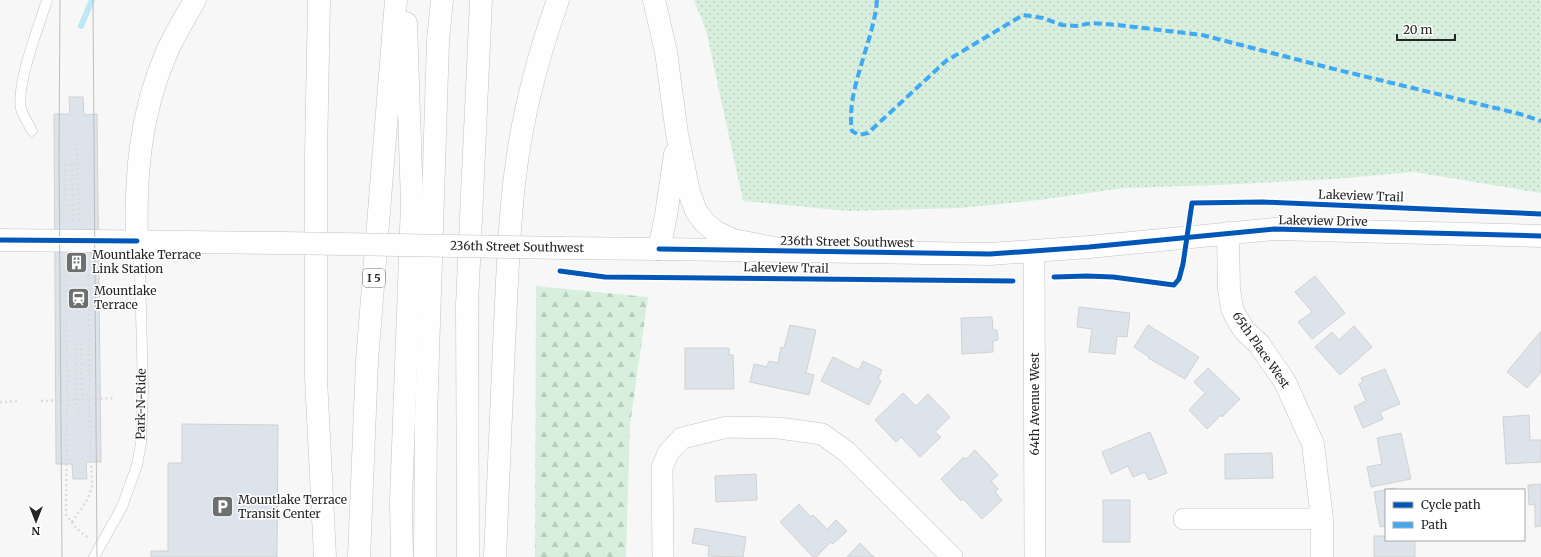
<svg xmlns="http://www.w3.org/2000/svg" width="1541" height="557" font-family="Merriweather,serif">
<defs>
<pattern id="grass-dots" width="8" height="8" patternUnits="userSpaceOnUse"><rect width="8" height="8" fill="#d8efdd"/><path d="M2 2h.1M6 6h.1" fill="none" stroke="#b9cdbe" stroke-width="1.8" stroke-linecap="round"/></pattern>
<pattern id="forest-firs" width="22" height="20" patternUnits="userSpaceOnUse"><rect width="22" height="20" fill="#d8efdd"/><path d="M5 1l3.5 6h-7zM16 11l3.5 6h-7z" fill="#b9cdbe"/></pattern>
</defs>
<rect width="100%" height="100%" fill="#f7f7f7"/>
<polygon fill="url(#grass-dots)" points="694,0 1541,0 1541,193 1414,172 1334,179 1217,185 1123,188 1039,200 961,208 848,211 743,201 706,30"/>
<polygon fill="url(#forest-firs)" points="536,286 648,297 630,425 626,557 535,557"/>
<g fill="none" stroke-linecap="round" stroke-linejoin="round">
<polyline stroke="#bee8f6" stroke-width="6" points="81,26 92,0"/>
</g>
<g fill="#dce3ea" stroke="#d1d1d1">
<polygon points="69,97 83,97 84,115 97,114 101,462 86,462 87,479 73,479 72,464 56,464 54,114 70,114"/>
<polygon points="1315,276 1345,313 1312,339 1298,322 1312,312 1295,292"/>
<polygon points="1079,307 1130,313 1127,337 1117,336 1115,354 1089,352 1092,329 1077,327"/>
<polygon points="992,317 993,330 997,330 998,340 993,341 993,352 962,354 961,318"/>
<polygon points="790,325 816,330 806,373 814,375 809,395 750,382 754,364 767,367 769,361 778,363 781,347 784,348"/>
<polygon points="1148,325 1199,357 1185,379 1148,358 1149,357 1134,347"/>
<polygon points="1354,326 1372,347 1340,375 1315,347 1332,332 1339,340"/>
<polygon points="1541,331 1541,372 1527,388 1507,372"/>
<polygon points="685,348 729,348 729,355 733,355 734,389 685,389"/>
<polygon points="833,357 859,370 863,361 882,370 878,379 881,381 869,405 821,381"/>
<polygon points="1208,368 1240,399 1222,417 1221,415 1207,429 1189,410 1205,393 1194,382"/>
<polygon points="1385,369 1400,404 1380,412 1383,419 1363,428 1354,407 1366,401 1359,384 1363,382 1361,378"/>
<polygon points="903,393 916,406 928,394 950,417 935,432 941,437 920,457 901,437 896,442 875,420"/>
<polygon points="1529,415 1530,440 1541,440 1541,462 1506,464 1503,417"/>
<polygon points="182,424 278,425 277,557 151,557 151,551 168,551 168,463 182,463"/>
<polygon points="1150,432 1167,473 1149,480 1145,472 1133,477 1128,466 1111,474 1102,452"/>
<polygon points="1401,433 1411,479 1371,487 1367,467 1382,464 1377,438"/>
<polygon points="975,450 998,475 991,481 998,489 995,492 1002,500 982,519 963,499 961,501 941,479 964,457 966,459"/>
<polygon points="1272,453 1273,478 1225,479 1225,454"/>
<polygon points="756,474 757,500 716,502 715,476"/>
<polygon points="1541,484 1541,526 1535,527 1535,504 1529,505 1528,485"/>
<polygon points="1394,488 1394,490 1386,490 1386,526 1380,527 1374,492"/>
<rect x="1103" y="500" width="27" height="42"/>
<polygon points="799,504 811,517 813,515 827,529 836,520 847,531 833,544 831,542 816,557 813,557 780,522"/>
<polygon points="695,528 746,537 743,557 708,556 709,546 692,543"/>
<polygon points="1374,536 1386,536 1386,540 1415,540 1415,557 1374,557"/>
<polygon points="860,543 874,557 847,557"/>
</g>
<g fill="none" stroke-linecap="round" stroke-linejoin="round">
<defs>
<g id="service">
<path d="M32 131C29 124 23 116 21 109 16 84 39 26 47 0"/>
<polyline points="94,557 122,507 137,465 141,443 143,390 140,273 137,241"/>
</g>
<g id="minor">
<polyline points="1034,251 1035,557"/>
<polyline points="1184,519 1322,519"/>
<polyline points="663,557 662,468 668,453 682,438 727,427 779,428 822,434 847,452 952,557"/>
</g>
<g id="tertiary">
<polyline points="1228,233 1229,289 1232,308 1236,317 1244,330 1259,344 1285,382 1313,444 1322,519 1322,557"/>
<polyline points="659,249 990,254 1089,247 1274,229 1541,236"/>
</g>
<g id="secondary">
<polyline points="0,240 284,243"/>
<polyline points="562,248 659,249"/>
</g>
<g id="motorway">
<polyline points="319,0 316,155 316,378 325,557"/>
<polyline points="654,0 666,52 677,134 689,192 696,211 704,222 716,232 733,240 790,251"/>
<path d="M137 241C135 176 140 114 166 54 174 35 185 18 195 0"/>
<polyline points="659,249 666,215 675,154"/>
<polyline points="359,557 367,361 396,0"/>
<polyline points="402,557 401,501 412,203 406,23"/>
<polyline points="425,557 426,417 438,41 442,0"/>
<polyline points="468,557 467,305 481,0"/>
<path d="M495 557C498 486 501 416 504 345 507 289 508 232 515 176 522 117 538 56 558 0"/>
</g>
</defs>
<use href="#service" stroke="#c2c2c3" stroke-width="11"/>
<use href="#minor" stroke="#c2c2c3" stroke-width="22"/>
<use href="#tertiary" stroke="#c2c2c3" stroke-width="23"/>
<use href="#secondary" stroke="#c2c2c3" stroke-width="23"/>
<use href="#motorway" stroke="#c2c2c3" stroke-width="23"/>
<g stroke="#dadbdb" stroke-width="2.5" stroke-dasharray="2 3" stroke-linecap="butt">
<polyline points="77,143 79,221"/>
<polyline points="72,164 73,222"/>
<polyline points="66,206 65,165 78,164"/>
<polyline points="66,265 67,400 89,399 89,274"/>
<polyline points="76,343 76,399 79,414"/>
<polyline points="81,343 82,398"/>
<polyline points="41,401 67,400 66,515 77,529 88,538"/>
<polyline points="0,402 20,401"/>
<polyline points="72,522 87,500 92,487 89,399 114,398"/>
</g>
<use href="#service" stroke="#fefefe" stroke-width="10"/>
<use href="#minor" stroke="#fefefe" stroke-width="21"/>
<use href="#tertiary" stroke="#fefefe" stroke-width="22"/>
<use href="#secondary" stroke="#fefefe" stroke-width="22"/>
<use href="#motorway" stroke="#fefefe" stroke-width="22"/>
<g stroke="#bdbdbd" stroke-width="1">
<polyline points="60,0 59,156 62,557"/>
<polyline points="93,0 97,557"/>
</g>
<defs>
<polyline id="secondary-bridge" points="284,243 562,248"/>
</defs>
<use href="#secondary-bridge" stroke="#c2c2c3" stroke-width="23" stroke-linecap="butt"/>
<use href="#secondary-bridge" stroke="#fefefe" stroke-width="22"/>
<path stroke="#3fa9f5" stroke-width="4" stroke-dasharray="8 4" stroke-linecap="butt" d="M877 0C874 41 845 92 852 131L859 135 868 133 946 61 1023 15 1043 18 1062 25 1076 26 1092 23 1118 25 1202 35 1330 68 1520 114 1541 121"/>
<defs>
<g id="cycleway">
<polyline points="0,240 137,241"/>
<polyline points="659,249 990,254 1089,247 1274,229 1541,236"/>
<polyline points="560,271 605,277 1013,281"/>
<polyline points="1054,277 1087,276 1113,277 1174,285 1179,279 1183,264 1192,203 1263,202 1541,214"/>
</g>
</defs>
<use href="#cycleway" stroke="#fff" stroke-width="8"/>
<use href="#cycleway" stroke="#0057b8" stroke-width="5"/>
</g>
<defs>
<symbol id="building-square" viewBox="-11 -11 22 22"><rect x="-9" y="-9" width="18" height="18" rx="4" fill="#6e6f6f" stroke="#fff"/><path d="M-4-6H4V6H1V3H-1V6H-4ZM-2.5-4.3h1.7v1.8h-1.7ZM.8-4.3h1.7v1.8H.8ZM-2.5-1h1.7V.8h-1.7ZM.8-1h1.7V.8H.8Z" fill="#fff"/></symbol>
<symbol id="station-square" viewBox="-11 -11 22 22"><rect x="-9" y="-9" width="18" height="18" rx="4" fill="#6e6f6f" stroke="#fff"/><path d="M-3-6H3Q5-6 5-4V2Q5 4 3 4L4.5 6H3L1.5 4h-3L-3 6H-4.5L-3 4Q-5 4-5 2V-4Q-5-6-3-6ZM-3.5-4v3h7v-3ZM-3.5 1v1.5H-2V1ZM2 1v1.5H3.5V1Z" fill="#fff"/></symbol>
<symbol id="parking-square" viewBox="-11 -11 22 22"><rect x="-9" y="-9" width="18" height="18" rx="4" fill="#6e6f6f" stroke="#fff"/><path d="M-3.5-5.5H1a3.5 3.5 0 0 1 0 7H-1V5.5H-3.5ZM-1-3.4V-.6H.8a1.4 1.4 0 0 0 0-2.8Z" fill="#fff"/></symbol>
</defs>
<g fill-rule="evenodd">
<use href="#building-square" x="64" y="250" width="25" height="25"/>
<use href="#station-square" x="66" y="286" width="25" height="25"/>
<use href="#parking-square" x="210" y="494" width="25" height="25"/>
</g>
<g text-anchor="middle" stroke-width="3" stroke-linejoin="round" paint-order="stroke">
<rect fill="#fff" stroke="#666767" stroke-width="1" x="363" y="269" width="22" height="18" rx="3"/>
<g font-size="11" font-weight="bold" fill="#252626">
<text x="374" y="282">I 5</text>
</g>
<g font-size="12" fill="#252626" stroke="#fff">
<text transform="translate(1361 196) rotate(2)" y="4">Lakeview Trail</text>
<text transform="translate(1323 221) rotate(1)" y="4">Lakeview Drive</text>
<text transform="translate(847 242) rotate(1)" y="4">236th Street Southwest</text>
<text transform="translate(517 247) rotate(1)" y="4">236th Street Southwest</text>
<text transform="translate(786 268) rotate(1)" y="4">Lakeview Trail</text>
<text transform="translate(1261 350) rotate(55)" y="4">65th Place West</text>
<text transform="translate(141 404) rotate(-89)" y="4">Park-N-Ride</text>
<text transform="translate(1035 404) rotate(-90)" y="4">64th Avenue West</text>
</g>
<g font-size="12" fill="#252626" stroke="#fff" text-anchor="start">
<text x="92" y="259">Mountlake Terrace<tspan x="92" dy="14">Link Station</tspan></text>
<text x="94" y="295">Mountlake<tspan x="94" dy="14">Terrace</tspan></text>
<text x="238" y="504">Mountlake Terrace<tspan x="238" dy="14">Transit Center</tspan></text>
</g>
</g>
<rect x="1385" y="489" width="140" height="52" fill="#ffffff" stroke="#a8a8a8"/>
<rect x="1393" y="502" width="20" height="6" fill="#0057b8" stroke="#a8a8a8"/>
<text x="1421" y="509" font-size="12" fill="#252626">Cycle path</text>
<rect x="1393" y="522" width="20" height="6" fill="#3fa9f5" stroke="#a8a8a8"/>
<text x="1421" y="529" font-size="12" fill="#252626">Path</text>
<g transform="translate(36 521) rotate(180)" stroke="#ffffff" stroke-width="3" paint-order="stroke">
<path d="M0-3L7 15L0 10L-7 15Z" fill="#252626"/>
<text y="-6" font-size="11" font-weight="bold" text-anchor="middle" fill="#252626">N</text>
</g>
<path d="M1397 34v6h58v-6" fill="none" stroke="#252626" stroke-width="2"/>
<text x="1403" y="34" font-size="12" fill="#252626" stroke="#ffffff" stroke-width="3" paint-order="stroke">20 m</text>
</svg>
